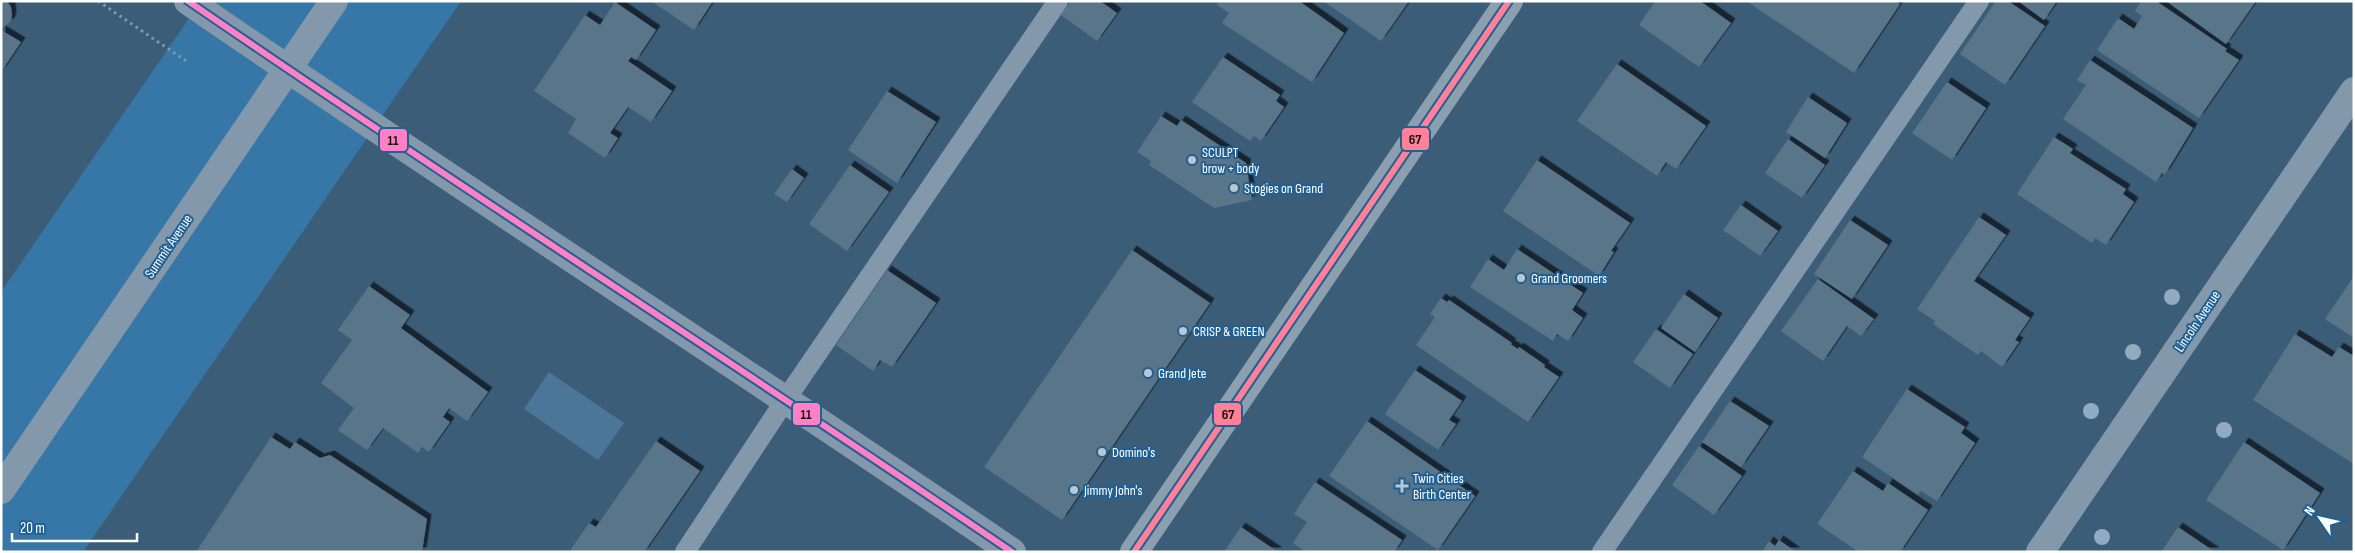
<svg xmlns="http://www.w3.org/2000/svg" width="2355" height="553" font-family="'Sofia Sans Condensed',sans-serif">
<defs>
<filter id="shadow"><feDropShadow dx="4.5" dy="-4.5" stdDeviation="0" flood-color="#0009"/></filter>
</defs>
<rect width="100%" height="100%" fill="#3b5d78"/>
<polygon fill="#3677a8" points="201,1 461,1 83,552 1,552 1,292"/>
<polygon fill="#4b7698" points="549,372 624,423 598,460 524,409"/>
<g fill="#597489" filter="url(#shadow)">
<polygon points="1,1 7,1 11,7 12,15 11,21 1,29"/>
<polygon points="651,1 713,1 694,30"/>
<polygon points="1071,1 1100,1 1117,13 1097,41 1061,15"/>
<polygon points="1219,1 1299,1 1344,33 1312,82 1222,23 1229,13 1217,5"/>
<polygon points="1323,1 1409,1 1381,41"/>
<polygon points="1655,1 1700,1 1731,23 1699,67 1639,25"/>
<polygon points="1746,1 1895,1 1900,4 1854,73"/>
<polygon points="1996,1 2008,1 2045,26 2005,85 1960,54"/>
<polygon points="2018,1 2057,1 2044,20"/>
<polygon points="2141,1 2156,1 2227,49 2225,51 2239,60 2199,118 2097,50 2118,18 2134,29 2142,16 2135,11"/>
<polygon points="2166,1 2256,1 2226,44"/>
<polygon points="615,2 656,30 636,60 631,57 628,61 672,91 651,122 628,107 610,133 618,138 605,158 568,133 576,119 534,91 585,15 600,25"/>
<polygon points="1,30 21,42 1,72"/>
<polygon points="1223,57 1280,95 1276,101 1284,107 1261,141 1254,136 1250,141 1192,102"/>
<polygon points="2090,60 2193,128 2165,174 2162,173 2156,182 2063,119 2086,85 2077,80"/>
<polygon points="1617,64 1706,126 1676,169 1666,162 1657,176 1577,121"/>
<polygon points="1947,82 1986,108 1952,160 1912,133"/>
<polygon points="887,91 936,122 897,183 848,150"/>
<polygon points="1808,97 1847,123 1825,158 1786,132"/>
<polygon points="1161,116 1177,126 1181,120 1246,163 1252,200 1214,208 1149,165 1151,161 1137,152"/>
<polygon points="2054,137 2073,149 2070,153 2126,189 2123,194 2134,202 2106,245 2095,238 2092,243 2017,194"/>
<polygon points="1788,139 1825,165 1802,198 1765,173"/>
<polygon points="1537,160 1630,223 1611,251 1614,252 1599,276 1503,211"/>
<polygon points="850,165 889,192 847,251 809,224"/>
<polygon points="792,169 804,178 787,202 774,194"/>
<polygon points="1741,205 1778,231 1760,256 1723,230"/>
<polygon points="1979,217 2006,235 1974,281 2030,318 2015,340 2019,342 2002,367 1981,351 1978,355 1933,324 1935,321 1917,309"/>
<polygon points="1850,220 1888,245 1852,299 1814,274"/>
<polygon points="1517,249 1583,293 1572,310 1583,318 1568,341 1557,334 1553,341 1470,287 1488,259 1504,270"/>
<polygon points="1132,250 1210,303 1062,520 984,467"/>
<polygon points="887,270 936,303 892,367 880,360 873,371 836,345"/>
<polygon points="2354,276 2354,338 2325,319"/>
<polygon points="1818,279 1874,319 1861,336 1847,326 1823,361 1781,331"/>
<polygon points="369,286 410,315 401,328 488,392 467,421 449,408 443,417 450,422 429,452 422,447 418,453 383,428 367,450 338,430 354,408 321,383 352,340 338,330"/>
<polygon points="1684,294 1718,318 1695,352 1661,328"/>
<polygon points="1441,298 1447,302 1449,300 1512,343 1510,344 1518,349 1519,347 1545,365 1544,367 1559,377 1528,422 1416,345 1435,317 1430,314"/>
<polygon points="1656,329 1693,354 1670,388 1633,362"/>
<polygon points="2295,334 2332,357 2339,347 2354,356 2354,464 2253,400"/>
<polygon points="1415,370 1462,401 1449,420 1456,424 1438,450 1385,414"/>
<polygon points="1907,389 1965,427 1961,433 1975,443 1937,501 1921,491 1918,495 1862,457"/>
<polygon points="1730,401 1769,426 1741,467 1702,442"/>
<polygon points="1367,421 1475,496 1438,550 1329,476"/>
<polygon points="271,437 290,449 295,442 320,458 330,455 427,519 422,552 196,552"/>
<polygon points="656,441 700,471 644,552 569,552 589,523 596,527"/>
<polygon points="2244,442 2320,493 2283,550 2206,500"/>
<polygon points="1699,446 1742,476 1714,515 1672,485"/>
<polygon points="1853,471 1883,491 1888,483 1928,510 1900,552 1859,552 1817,524"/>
<polygon points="1315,482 1402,540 1394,552 1306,552 1293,543 1307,522 1294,514"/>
<polygon points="1241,527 1278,552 1224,552"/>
<polygon points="2178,527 2215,552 2161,552"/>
<polygon points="1779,540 1796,552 1762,552 1769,541 1775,546"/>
</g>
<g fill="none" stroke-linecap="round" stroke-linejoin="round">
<polyline stroke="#8399ab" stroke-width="3" stroke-dasharray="2.5 4" stroke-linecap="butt" points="98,1 186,61"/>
<g stroke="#8399ab" stroke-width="20">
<polyline points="685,552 786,399 1058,1"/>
<polyline points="1602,552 1979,1"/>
</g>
<g stroke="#8399ab" stroke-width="28">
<path d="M188 1C460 188 739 366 1012 552"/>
<polyline points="2040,552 2354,91"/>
</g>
<polyline stroke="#8399ab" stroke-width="28" points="1,490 334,1"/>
<polyline stroke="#8b9faf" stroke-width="28" points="1134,552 1509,1"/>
<defs>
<path id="bus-1" d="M188 1C460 188 739 366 1012 552"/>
<polyline id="bus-2" points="1134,552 1509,1"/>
</defs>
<use href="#bus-1" stroke="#216092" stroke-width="10"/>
<use href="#bus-2" stroke="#216092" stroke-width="10"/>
<use href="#bus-1" stroke="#ff80c5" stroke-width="6"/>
<use href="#bus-2" stroke="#ff8098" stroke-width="6"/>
</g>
<g fill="#91acc0">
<circle cx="2172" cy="297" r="8"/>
<circle cx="2133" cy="352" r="8"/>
<circle cx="2091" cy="411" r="8"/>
<circle cx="2224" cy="430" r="8"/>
<circle cx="2102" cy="537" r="8"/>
</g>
<g fill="#bac6d0" stroke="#216092" stroke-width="2">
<circle cx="1192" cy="160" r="5"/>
<circle cx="1234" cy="188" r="5"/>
<circle cx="1521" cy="278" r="5"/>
<circle cx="1183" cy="331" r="5"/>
<circle cx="1148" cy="373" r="5"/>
<circle cx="1102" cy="452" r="5"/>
<path d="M1399.5 478.5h5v5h5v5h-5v5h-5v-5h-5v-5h5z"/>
<circle cx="1074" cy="490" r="5"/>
</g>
<g text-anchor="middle" stroke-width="4" stroke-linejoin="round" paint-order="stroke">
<g font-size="14" fill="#fff" stroke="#216092" text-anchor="start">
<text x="1202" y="157">SCULPT<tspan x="1202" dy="16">brow + body</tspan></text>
<text x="1244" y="193">Stogies on Grand</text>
<text x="1531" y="283">Grand Groomers</text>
<text x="1193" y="336">CRISP &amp; GREEN</text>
<text x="1158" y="378">Grand Jete</text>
<text x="1112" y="457">Domino's</text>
<text x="1413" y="483">Twin Cities<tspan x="1413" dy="16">Birth Center</tspan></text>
<text x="1084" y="495">Jimmy John's</text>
</g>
<g font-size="14" fill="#fff" stroke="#216092">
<text transform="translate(168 246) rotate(-56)" y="5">Summit Avenue</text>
<text transform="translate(2197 321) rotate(-56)" y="5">Lincoln Avenue</text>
</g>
</g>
<g stroke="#216092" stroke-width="2">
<rect x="1401" y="127" width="29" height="24" rx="5" fill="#ff8098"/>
<rect x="379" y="128" width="29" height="24" rx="5" fill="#ff80c5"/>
<rect x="792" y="402" width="29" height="24" rx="5" fill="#ff80c5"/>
<rect x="1213" y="402" width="29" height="24" rx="5" fill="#ff8098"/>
</g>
<g font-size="14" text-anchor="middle" font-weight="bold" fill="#111">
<text x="1415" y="144">67</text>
<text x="393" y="145">11</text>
<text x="806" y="419">11</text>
<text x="1228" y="419">67</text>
</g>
<rect width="2355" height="553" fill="none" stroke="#ffffff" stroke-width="5"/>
<g transform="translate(2320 518) rotate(304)" stroke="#216092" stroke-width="4" paint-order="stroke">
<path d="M0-4L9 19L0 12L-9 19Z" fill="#ffffff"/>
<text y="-8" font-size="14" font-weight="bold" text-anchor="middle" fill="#ffffff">N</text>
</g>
<path d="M12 533v8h125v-8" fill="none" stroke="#ffffff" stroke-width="2.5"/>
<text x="20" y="533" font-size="15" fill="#ffffff" stroke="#216092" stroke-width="4" paint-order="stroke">20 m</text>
</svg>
